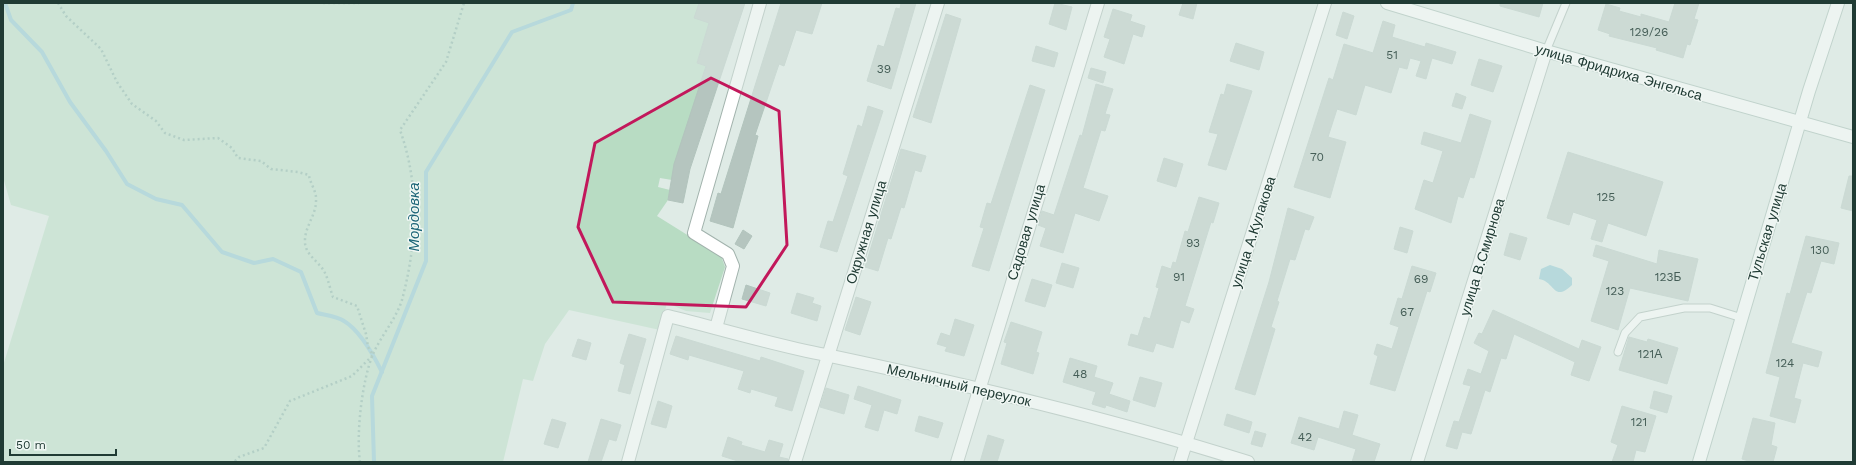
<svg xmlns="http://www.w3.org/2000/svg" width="1856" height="465" font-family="'Work Sans',sans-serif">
<rect width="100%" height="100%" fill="#dfebe6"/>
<polygon fill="#b8dcc3" points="3,3 699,3 715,25 704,40 697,63 706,66 672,180 660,178 658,187 670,190 668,200 657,216 721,256 725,267 710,313 686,311 667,303 660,330 569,310 545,344 533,381 523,379 503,462 3,462 3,366 49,216 11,205 3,177"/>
<path fill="#87c3d0" d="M1550 265 1562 269 1572 278V285C1553 303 1555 281 1539 279L1541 269Z"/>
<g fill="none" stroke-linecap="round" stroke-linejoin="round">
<g stroke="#87c3d0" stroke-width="4">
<path d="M5 3 11 20 42 52 70 102 106 151 127 184 156 199 182 205 222 252 254 263 273 259 301 272 317 313C325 315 337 316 344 321 359 330 374 356 382 372"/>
<polyline points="374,462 372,396 426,261 426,172 512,32 571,10 573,3"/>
</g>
</g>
<g fill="#b5c5bf" stroke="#b2c4bd">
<polygon points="699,3 745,3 690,169 683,203 668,200 674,164 706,66 697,63 709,23 694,18"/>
<polygon points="781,3 822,3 812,34 796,30 784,66 779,64 755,135 758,136 733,228 710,221 718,193 721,194"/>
<polygon points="901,3 916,3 891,89 867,81 878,45 884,47 896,8 900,9"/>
<polygon points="1055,3 1072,7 1066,30 1049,24"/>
<polygon points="1183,3 1197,3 1193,19 1179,15"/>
<polygon points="1500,3 1543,3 1539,17 1500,6"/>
<polygon points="1675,3 1699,3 1694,19 1698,20 1690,45 1687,44 1683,58 1656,50 1657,48 1609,36 1610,34 1598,30 1606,4 1620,8 1619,11 1641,17 1641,14 1669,22"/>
<polygon points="1113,9 1132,15 1130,21 1145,26 1142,37 1133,34 1124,64 1104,57 1110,39 1104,37"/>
<polygon points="1343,12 1354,16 1347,39 1336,35"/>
<polygon points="946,14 961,19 931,123 913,117"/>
<polygon points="1383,21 1395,25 1392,37 1425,47 1426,43 1456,52 1452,64 1432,58 1426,79 1416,76 1421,61 1410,58 1407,69 1399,67 1391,93 1365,85 1356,115 1337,109 1328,137 1346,142 1330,198 1294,187 1329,78 1333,80 1344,44 1373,53"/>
<polygon points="1236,43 1264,52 1259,70 1230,61"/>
<polygon points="1036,46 1058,53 1054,67 1032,61"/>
<polygon points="1479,59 1502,66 1493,92 1471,85"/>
<polygon points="1091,68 1106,72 1103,83 1088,78"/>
<polygon points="1096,84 1113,89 1105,114 1110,115 1105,131 1101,130 1083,188 1108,196 1099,221 1075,213 1063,253 1040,246 1046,228 1038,225 1042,211 1054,215 1080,135 1082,136"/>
<polygon points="1227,84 1252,91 1226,170 1208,165 1218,134 1209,132 1221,94 1224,95"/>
<polygon points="1030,85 1045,90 989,271 972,266 984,228 980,227 987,203 991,204"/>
<polygon points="1456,93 1466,97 1462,109 1452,106"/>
<polygon points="868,106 883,111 837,252 820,247 828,221 833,222 848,176 843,174 858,125 862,127"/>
<polygon points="1470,114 1491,121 1474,178 1470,177 1463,198 1458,196 1451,223 1415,209 1424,180 1433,183 1443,151 1421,144 1424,132 1461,143"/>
<polygon points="901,149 926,156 921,172 915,170 904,208 901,207 891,239 888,238 878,271 865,267"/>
<polygon points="1568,152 1663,182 1646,236 1608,223 1602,242 1591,239 1597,220 1573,212 1569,225 1547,218"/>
<polygon points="1164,158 1183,164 1176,187 1157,181"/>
<polygon points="1849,176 1853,176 1853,211 1841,208"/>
<polygon points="1199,197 1219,203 1213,223 1211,222 1185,306 1194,309 1189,323 1181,320 1173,348 1156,343 1153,352 1128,345 1131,334 1138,336 1144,317 1150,319 1159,288 1156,287 1162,266 1171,269 1173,262 1176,263 1185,231 1188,232"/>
<polygon points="1288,208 1314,217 1309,230 1305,229 1295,260 1290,259 1277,301 1279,302 1271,327 1275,329 1255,395 1235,389 1269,282"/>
<polygon points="1400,227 1413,231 1407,253 1394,249"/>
<polygon points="743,230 752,236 744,249 735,244"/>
<polygon points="1510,233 1527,238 1520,260 1504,255"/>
<polygon points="1806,236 1839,243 1834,264 1821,261 1811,293 1807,292 1791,343 1822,352 1818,367 1803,363 1794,398 1801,400 1795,423 1770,416 1780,377 1766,373 1787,293 1790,294"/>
<polygon points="1596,245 1657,264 1659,250 1698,259 1688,301 1630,288 1618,330 1591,321 1609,261 1593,256"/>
<polygon points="1062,263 1079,268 1073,288 1056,283"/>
<polygon points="1412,266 1436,273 1430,292 1427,291 1395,391 1370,384 1378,356 1374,354 1377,344 1392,349 1399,327 1390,324 1398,298 1402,299"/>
<polygon points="1032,279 1052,285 1045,307 1025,301"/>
<polygon points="746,285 770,293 766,306 742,299"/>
<polygon points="797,293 814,298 812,303 821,306 817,321 791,313"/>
<polygon points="856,297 871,302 860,335 845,330"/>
<polygon points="1493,310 1579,349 1582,340 1601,347 1589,381 1571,375 1575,362 1514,334 1506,359 1501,358 1490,392 1485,390 1471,434 1462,432 1457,449 1446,446 1454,421 1459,422 1471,386 1463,384 1468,369 1481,374 1489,351 1474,343 1479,333 1482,334"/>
<polygon points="955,319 974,325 964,356 945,351 947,347 937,344 941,333 950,336"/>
<polygon points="1011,322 1042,332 1036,352 1039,353 1033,374 1001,364 1007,343 1004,342"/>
<polygon points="629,334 646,339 630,394 618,391 625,365 620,363"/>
<polygon points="676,336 760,361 761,357 804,371 792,411 775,406 778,397 751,389 750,393 738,389 744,371 689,355 688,360 670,354"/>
<polygon points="1629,337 1647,342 1648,339 1678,348 1667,384 1619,370"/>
<polygon points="578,339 591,343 586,360 572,356"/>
<polygon points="1070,358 1097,366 1094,377 1113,383 1109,394 1130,401 1127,412 1106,405 1105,408 1092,404 1096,392 1063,382"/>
<polygon points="1140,377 1162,383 1155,407 1133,400"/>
<polygon points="858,386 901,400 897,414 884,410 878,431 865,427 872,405 854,399"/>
<polygon points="826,388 849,395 844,414 820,407"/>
<polygon points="1654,391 1672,396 1667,413 1650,408"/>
<polygon points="658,401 672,406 666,428 651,424"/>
<polygon points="1622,406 1656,416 1645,452 1636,450 1633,462 1612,462 1618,445 1611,442"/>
<polygon points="1344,411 1358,415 1352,435 1380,444 1374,462 1352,462 1356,449 1318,437 1314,450 1291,443 1299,417 1339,429"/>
<polygon points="1227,414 1252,422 1249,433 1224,425"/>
<polygon points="919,416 943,423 938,438 915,431"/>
<polygon points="1753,418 1775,423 1771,445 1777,447 1773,462 1752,462 1742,459"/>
<polygon points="552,419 566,423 558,448 544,444"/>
<polygon points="601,419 621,425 616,441 609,439 601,462 588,462"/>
<polygon points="1255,431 1266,434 1262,447 1251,444"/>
<polygon points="988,435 1004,440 997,462 980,462"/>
<polygon points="728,437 742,442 741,445 765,452 769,440 783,444 779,457 788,459 788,462 741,462 722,456"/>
</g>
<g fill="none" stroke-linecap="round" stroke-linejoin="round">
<defs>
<g id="lane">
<polyline points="1546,51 1566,3"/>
<polyline points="1618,352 1625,333 1640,317 1684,308 1710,308 1742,318"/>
</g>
<g id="street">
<polyline points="716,328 733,266 728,254 694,233 760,3"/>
<path d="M628 462 668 316C721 329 773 345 826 355 968 385 1109 418 1248 462"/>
<polyline points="795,462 938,3"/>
<polyline points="957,462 1098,3"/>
<polyline points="1180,462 1325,3"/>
<polyline points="1417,462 1546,51"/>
</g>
<g id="secondary">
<polyline points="1387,3 1546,51 1853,137"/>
<polyline points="1699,462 1809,91 1838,3"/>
</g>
</defs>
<use href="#lane" stroke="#a2b3ad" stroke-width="9"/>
<use href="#street" stroke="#a2b3ad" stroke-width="14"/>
<use href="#secondary" stroke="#9eb6ae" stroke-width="14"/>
<g stroke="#80aea1" stroke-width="2.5" stroke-dasharray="2 3" stroke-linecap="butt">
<path d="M58 3 66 16 101 49 117 82 132 104 156 121 165 133 184 140 218 138 232 148 238 158 261 161 271 169 298 172 309 175C310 184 317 191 316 201 316 216 304 227 305 243 306 255 318 261 324 271 328 278 330 289 333 297L357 306 366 334 368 347 373 355 352 376 290 401 264 448 239 457 234 462"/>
<polyline points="323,3 359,3"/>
<path d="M360 462C356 433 362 381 373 354 381 336 396 319 402 300 417 243 420 186 400 130L446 62 464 3"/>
</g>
<use href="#lane" stroke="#fff" stroke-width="7"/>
<use href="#street" stroke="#fff" stroke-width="12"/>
<use href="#secondary" stroke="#fff" stroke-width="12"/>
</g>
<path d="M0 0H1856V465H0ZM711 78 779 111 787 245 746 307 613 302 578 227 595 143Z" fill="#dfebe6" fill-opacity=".55" fill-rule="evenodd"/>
<path fill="none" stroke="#c2185b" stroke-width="3" stroke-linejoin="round" d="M711 78 779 111 787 245 746 307 613 302 578 227 595 143Z"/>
<g text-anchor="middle" stroke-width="3" stroke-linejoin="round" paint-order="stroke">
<g font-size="12" fill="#455e57">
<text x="1649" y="36">129/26</text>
<text x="1392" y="59">51</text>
<text x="884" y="73">39</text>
<text x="1317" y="161">70</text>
<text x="1606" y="201">125</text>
<text x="1193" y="247">93</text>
<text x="1820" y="254">130</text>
<text x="1179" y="281">91</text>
<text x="1668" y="281">123Б</text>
<text x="1421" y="283">69</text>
<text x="1615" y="295">123</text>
<text x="1407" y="316">67</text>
<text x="1650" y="358">121А</text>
<text x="1785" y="367">124</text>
<text x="1080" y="378">48</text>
<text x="1639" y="426">121</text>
<text x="1305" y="441">42</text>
</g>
<g font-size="14" fill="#203b34" stroke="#f0f7f4">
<text transform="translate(1619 72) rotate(16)" y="5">улица Фридриха Энгельса</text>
<text transform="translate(866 232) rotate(-73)" y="5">Окружная улица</text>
<text transform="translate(1026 232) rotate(-73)" y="5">Садовая улица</text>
<text transform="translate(1253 232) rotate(-72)" y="5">улица А.Кулакова</text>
<text transform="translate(1767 232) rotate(-73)" y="5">Тульская улица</text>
<text transform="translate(1482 257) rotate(-73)" y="5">улица В.Смирнова</text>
<text transform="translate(959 385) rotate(13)" y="5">Мельничный переулок</text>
</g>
<g font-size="15" font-style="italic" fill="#1b6476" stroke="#f0f7f4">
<text transform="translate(414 217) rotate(-90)" y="5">Мордовка</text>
</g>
</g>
<rect width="1856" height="465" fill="none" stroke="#203b34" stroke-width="8"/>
<path d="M10 449v6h106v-6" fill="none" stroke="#203b34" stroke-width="2"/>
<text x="16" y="449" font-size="12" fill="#203b34" stroke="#f0f7f4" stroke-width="3" paint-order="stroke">50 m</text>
</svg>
